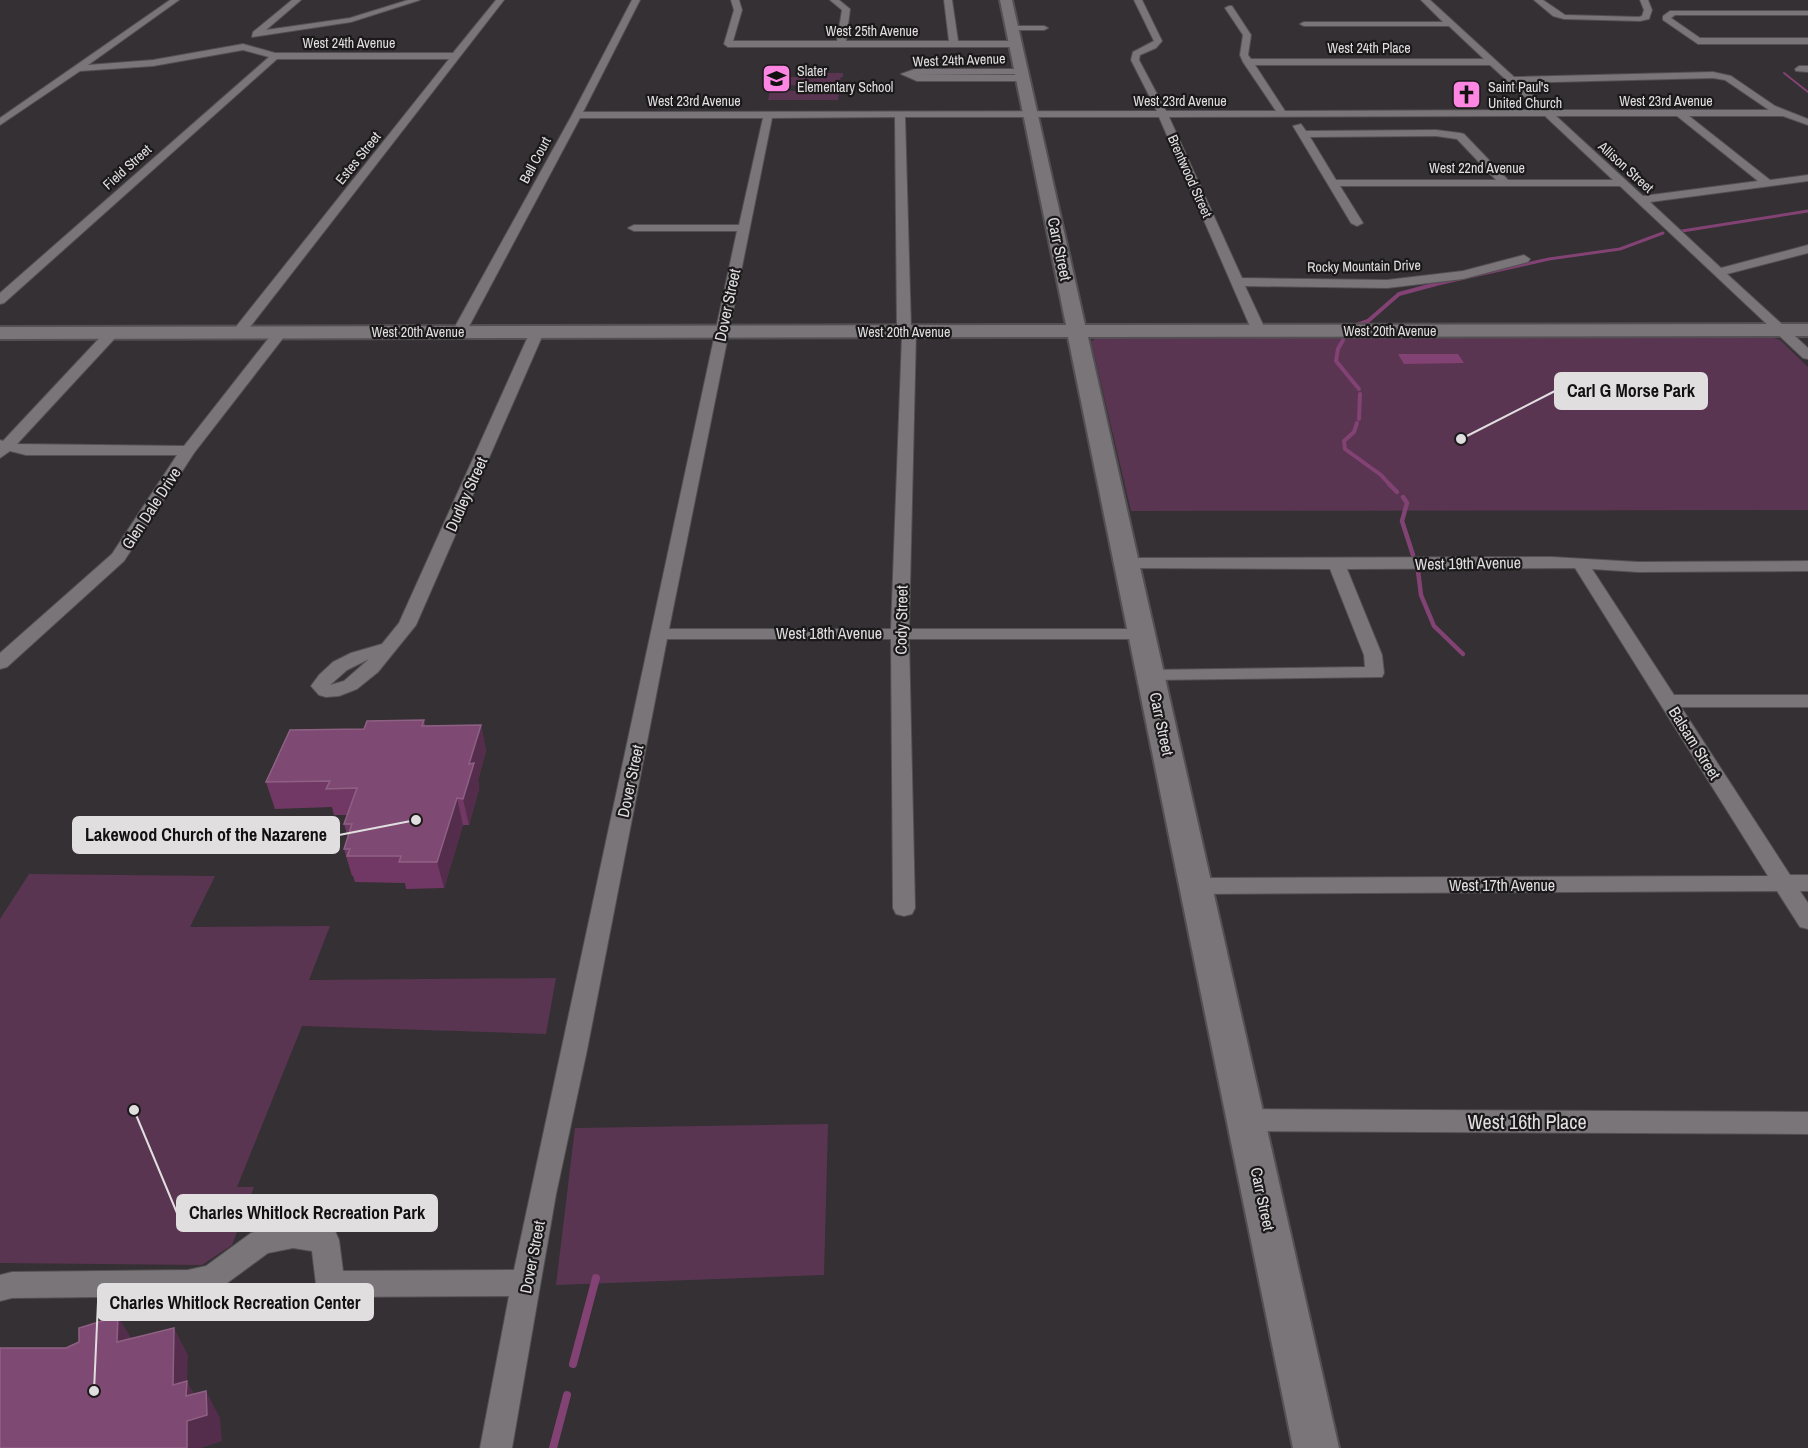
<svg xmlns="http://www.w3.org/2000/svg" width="1808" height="1448" font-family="'Archivo Narrow',sans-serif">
<rect width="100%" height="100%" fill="#343033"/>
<g fill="#5a3551">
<polygon points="823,73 843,73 843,77 841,77 839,84 831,86 774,85 776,77 822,77"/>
<polygon points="770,91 828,91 839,94 838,100 768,100"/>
<polygon points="1765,335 1780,340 1808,367 1808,510 1131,511 1091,341 1102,336"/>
<polygon points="29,874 215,876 190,927 330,926 309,980 556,978 546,1034 302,1026 237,1187 254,1187 232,1245 202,1265 0,1263 0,919"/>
<polygon points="828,1124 824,1275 556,1285 575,1128"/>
</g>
<polygon fill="#824273" points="1398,354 1458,354 1464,363 1404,364"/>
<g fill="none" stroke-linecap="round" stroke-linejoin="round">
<polyline stroke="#824273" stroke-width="2" points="1784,73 1808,92"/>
<g stroke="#824273" stroke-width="3">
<polyline points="1682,231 1808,211"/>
<polyline points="1429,286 1549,259 1620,249 1663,233"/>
</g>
<g stroke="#824273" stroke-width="4">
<polyline points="1354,326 1368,321 1399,294 1436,284"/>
<polyline points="1343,340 1338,349 1336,361 1359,389"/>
<polyline points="1359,419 1360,394"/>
<polyline points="1357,423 1354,432 1344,441 1345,449 1381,475 1390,485"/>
</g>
<g stroke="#824273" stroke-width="4.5">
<polyline points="1389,484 1397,492"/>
<polyline points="1403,497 1407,503 1402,521 1413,555"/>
<polyline points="1418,571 1421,595 1434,626 1463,654"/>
</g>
<g stroke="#824273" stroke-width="8">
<polyline points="573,1364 596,1278"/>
<polyline points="553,1448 567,1395"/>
</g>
<defs>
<g id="street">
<polygon points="170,0 179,0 88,65 153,60 243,44 275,53 453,53 496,0 504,0 243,336 238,337 231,333 449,59 277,59 4,303 0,304 0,293 269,57 243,50 153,66 80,71 0,125 0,118"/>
<polygon points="292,0 301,0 266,30 350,18 408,0 420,0 351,22 252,37 253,32"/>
<path d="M632 0H640L583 112 1157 111 1131 60 1133 52 1154 41 1134 0H1142L1162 41 1156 48 1140 55 1139 60 1166 111H1276L1243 62 1240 55 1243 35 1225 8 1229 6H1232L1251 35 1248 55 1251 59H1484L1449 26H1304L1300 24 1304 22H1443L1421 0H1430L1514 77 1713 72 1731 76 1775 106 1808 119V125L1783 116H1689L1770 180 1808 175V181L1650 202 1721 268 1808 245V253L1727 274 1808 348V359L1803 358 1620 186H1340L1363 223 1357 226 1351 223 1293 126 1301 124 1306 131 1436 130 1460 133 1464 134 1508 180H1613L1545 116 1169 117 1242 278 1387 280 1463 271 1524 255 1530 259 1528 262 1463 279 1387 288 1245 286 1266 331 1259 335 1252 331 1159 117H905L911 328 916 332 909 629H1143L1149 630 1152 634 1149 638 1143 639H909L915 908 912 914 904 916 896 914 893 908 891 639H667L587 1050 556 1194 512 1448H480L509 1296 330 1297 320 1293 316 1284 312 1251 293 1248 268 1253 223 1286 188 1296 12 1298 0 1301V1275L12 1272 188 1270 206 1266 251 1233 261 1230 293 1224 335 1231 339 1240 343 1271 514 1270 737 231H634L628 228 634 225H739L763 118H580L466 332 459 336 452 332 572 115ZM1255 65H1490L1539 110 1285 111ZM1713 78 1725 80 1769 110H1550L1519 83ZM1556 116H1677L1758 181 1643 196ZM895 117 897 332 902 336 891 629H669L772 118ZM1436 136 1457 139 1496 180H1336L1310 137Z"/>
<polygon points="731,0 739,0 742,10 733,41 837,41 842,10 830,0 839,0 850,9 846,41 949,41 944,0 952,0 958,41 1016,41 1020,44 1016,47 728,47 724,44 734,10"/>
<polygon points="1534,0 1543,0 1565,15 1639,17 1642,16 1644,10 1640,0 1648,0 1652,10 1649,19 1640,21 1564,19 1553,16"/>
<polygon points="1670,11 1808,11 1808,15 1675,15 1671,18 1700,38 1808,38 1808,44 1698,44 1663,20 1663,16"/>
<polygon points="1013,26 1044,26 1048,28 1044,30 1010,30 1010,26"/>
<polygon points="1799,66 1808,66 1808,72 1796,71 1795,69"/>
<polygon points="915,69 1020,69 1023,70 1023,74 916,75 1021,75 1026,78 1021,81 917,81 901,74"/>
<path d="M537 328 544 332 416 625 378 672 357 689 339 696 326 697 319 695 311 686 319 675 333 662 351 653 382 644 399 623 530 332ZM369 659 344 681 330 685 347 670Z"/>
<polygon points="112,329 119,333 117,336 17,444 184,446 275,330 280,329 287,333 194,453 124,561 7,667 0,669 0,653 112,554 177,455 26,455 10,451 0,458 0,440 3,441 107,330"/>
<polygon points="1552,557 1638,562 1808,561 1808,571 1638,572 1592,569 1674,695 1808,695 1808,707 1681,707 1790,875 1808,875 1808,891 1800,891 1808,903 1808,929 1800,927 1777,891 1196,894 1188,891 1185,886 1188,881 1196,878 1768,876 1575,568 1347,569 1382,655 1384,673 1382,677 1151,680 1144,678 1142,674 1144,670 1365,667 1364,655 1330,569 1128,568 1122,567 1120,563 1122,559 1128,558"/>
<polygon points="1246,1109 1808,1112 1808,1134 1246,1131 1237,1127 1233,1120 1237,1113"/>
</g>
<polygon id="secondary" points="1000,0 1012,0 1085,325 1808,324 1808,336 1088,337 1339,1448 1293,1448 1068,337 0,339 0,327 1066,325"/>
</defs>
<use href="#street" stroke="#534f52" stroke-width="2"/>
<use href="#secondary" stroke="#534f52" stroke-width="4"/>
<use href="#street" fill="#7a7578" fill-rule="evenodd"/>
<use href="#secondary" fill="#7a7578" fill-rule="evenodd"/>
</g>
<polygon fill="#723865" points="424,720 425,726 481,725 486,751 478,780 479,789 469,825 463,825 444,888 406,889 405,883 355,882 353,876 352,876 344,849 348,838 344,824 347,815 334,815 332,807 275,809 266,782"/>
<g fill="#542d4c">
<polygon points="481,725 486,751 478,780 479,789 469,825 463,799 469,764"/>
<polygon points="457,798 463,825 444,888 437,862"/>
<polygon points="118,1316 134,1343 117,1342"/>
<polygon points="174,1328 188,1355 187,1381 201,1407 206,1391 220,1418 222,1441 201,1448 187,1448 187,1421 173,1385"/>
</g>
<g fill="#7e4972" stroke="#8e6184" stroke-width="1.5">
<polygon points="424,720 422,726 481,725 469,764 474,763 463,799 457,798 437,862 399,862 401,856 347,856 350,849 344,849 352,824 344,824 357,788 326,789 330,781 266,782 290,730 364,729 367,721"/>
<polygon points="118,1316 117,1342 174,1328 173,1385 187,1381 186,1396 206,1391 207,1415 187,1421 187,1448 0,1448 0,1348 66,1348 79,1342 79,1328"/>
</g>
<defs>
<symbol id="school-square" viewBox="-11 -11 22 22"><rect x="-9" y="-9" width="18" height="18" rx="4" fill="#fd86e2" stroke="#1b191a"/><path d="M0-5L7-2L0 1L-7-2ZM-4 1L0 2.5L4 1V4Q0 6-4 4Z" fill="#111"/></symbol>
<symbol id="church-square" viewBox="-11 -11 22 22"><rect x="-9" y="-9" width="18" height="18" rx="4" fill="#fd86e2" stroke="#1b191a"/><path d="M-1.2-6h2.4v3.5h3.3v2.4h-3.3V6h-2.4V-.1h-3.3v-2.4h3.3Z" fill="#111"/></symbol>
</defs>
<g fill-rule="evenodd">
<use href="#school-square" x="760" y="62" width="33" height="33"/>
<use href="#church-square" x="1450" y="78" width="33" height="33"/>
</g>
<g text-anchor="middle" stroke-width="4.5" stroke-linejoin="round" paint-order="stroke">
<g font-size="14" fill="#e1dee0" stroke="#1b191a">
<text x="872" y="36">West 25th Avenue</text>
<text x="349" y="48">West 24th Avenue</text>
<text x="1369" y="53">West 24th Place</text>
<text transform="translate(959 60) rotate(-2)" y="5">West 24th Avenue</text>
<text x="694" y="106">West 23rd Avenue</text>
<text x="1180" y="106">West 23rd Avenue</text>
<text x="1666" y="106">West 23rd Avenue</text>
<text transform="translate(358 158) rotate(-51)" y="5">Estes Street</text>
<text transform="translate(535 160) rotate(-62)" y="5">Bell Court</text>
<text transform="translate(127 167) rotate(-42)" y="5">Field Street</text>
<text transform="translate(1626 167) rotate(42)" y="5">Allison Street</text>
<text x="1477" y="173">West 22nd Avenue</text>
<text transform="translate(1190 176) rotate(66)" y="5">Brentwood Street</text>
<text transform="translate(1364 266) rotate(-1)" y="5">Rocky Mountain Drive</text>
<text x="1390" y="336">West 20th Avenue</text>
<text x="418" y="337">West 20th Avenue</text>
<text x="904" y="337">West 20th Avenue</text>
</g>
<g font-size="14" fill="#e1dee0" stroke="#1b191a" text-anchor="start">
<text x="797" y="76">Slater<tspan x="797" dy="16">Elementary School</tspan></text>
<text x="1488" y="92">Saint Paul's<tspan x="1488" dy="16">United Church</tspan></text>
</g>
<g font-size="16" fill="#e1dee0" stroke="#1b191a">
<text transform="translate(1060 249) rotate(78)" y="6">Carr Street</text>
<text transform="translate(727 305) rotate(-78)" y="6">Dover Street</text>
<text transform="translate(466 494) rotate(-66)" y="6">Dudley Street</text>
<text transform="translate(151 508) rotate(-57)" y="6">Glen Dale Drive</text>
<text transform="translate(1468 563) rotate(-1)" y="6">West 19th Avenue</text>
<text transform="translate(901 620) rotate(-89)" y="6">Cody Street</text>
<text x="829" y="639">West 18th Avenue</text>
<text transform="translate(1162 724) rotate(78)" y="6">Carr Street</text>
<text transform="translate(1695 743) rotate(58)" y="6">Balsam Street</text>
<text transform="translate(630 781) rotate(-78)" y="6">Dover Street</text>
<text x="1502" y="891">West 17th Avenue</text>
<text transform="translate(1263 1199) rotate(78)" y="6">Carr Street</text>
<text transform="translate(532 1257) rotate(-79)" y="6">Dover Street</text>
</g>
<g font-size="20" fill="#e1dee0" stroke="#1b191a">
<text x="1527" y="1129">West 16th Place</text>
</g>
</g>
<path fill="none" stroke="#e1dee0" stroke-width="2" d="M1461 439L1555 391M416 820L339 835M134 1110L177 1213M94 1391L98 1302"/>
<g fill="#e1dee0" stroke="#1b191a" stroke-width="2">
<circle cx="1461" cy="439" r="6"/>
<circle cx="416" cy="820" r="6"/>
<circle cx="134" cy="1110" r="6"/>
<circle cx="94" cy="1391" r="6"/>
</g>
<g fill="#e1dee0" stroke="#e1dee0" stroke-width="2">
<rect x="1555" y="373" width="152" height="36" rx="6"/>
<rect x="73" y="817" width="266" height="36" rx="6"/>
<rect x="177" y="1195" width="260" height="36" rx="6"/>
<rect x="98" y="1284" width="275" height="36" rx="6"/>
</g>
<g font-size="18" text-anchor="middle" font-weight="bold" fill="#111">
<text x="1631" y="397">Carl G Morse Park</text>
<text x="206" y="841">Lakewood Church of the Nazarene</text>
<text x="307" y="1219">Charles Whitlock Recreation Park</text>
<text x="235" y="1309">Charles Whitlock Recreation Center</text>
</g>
</svg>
